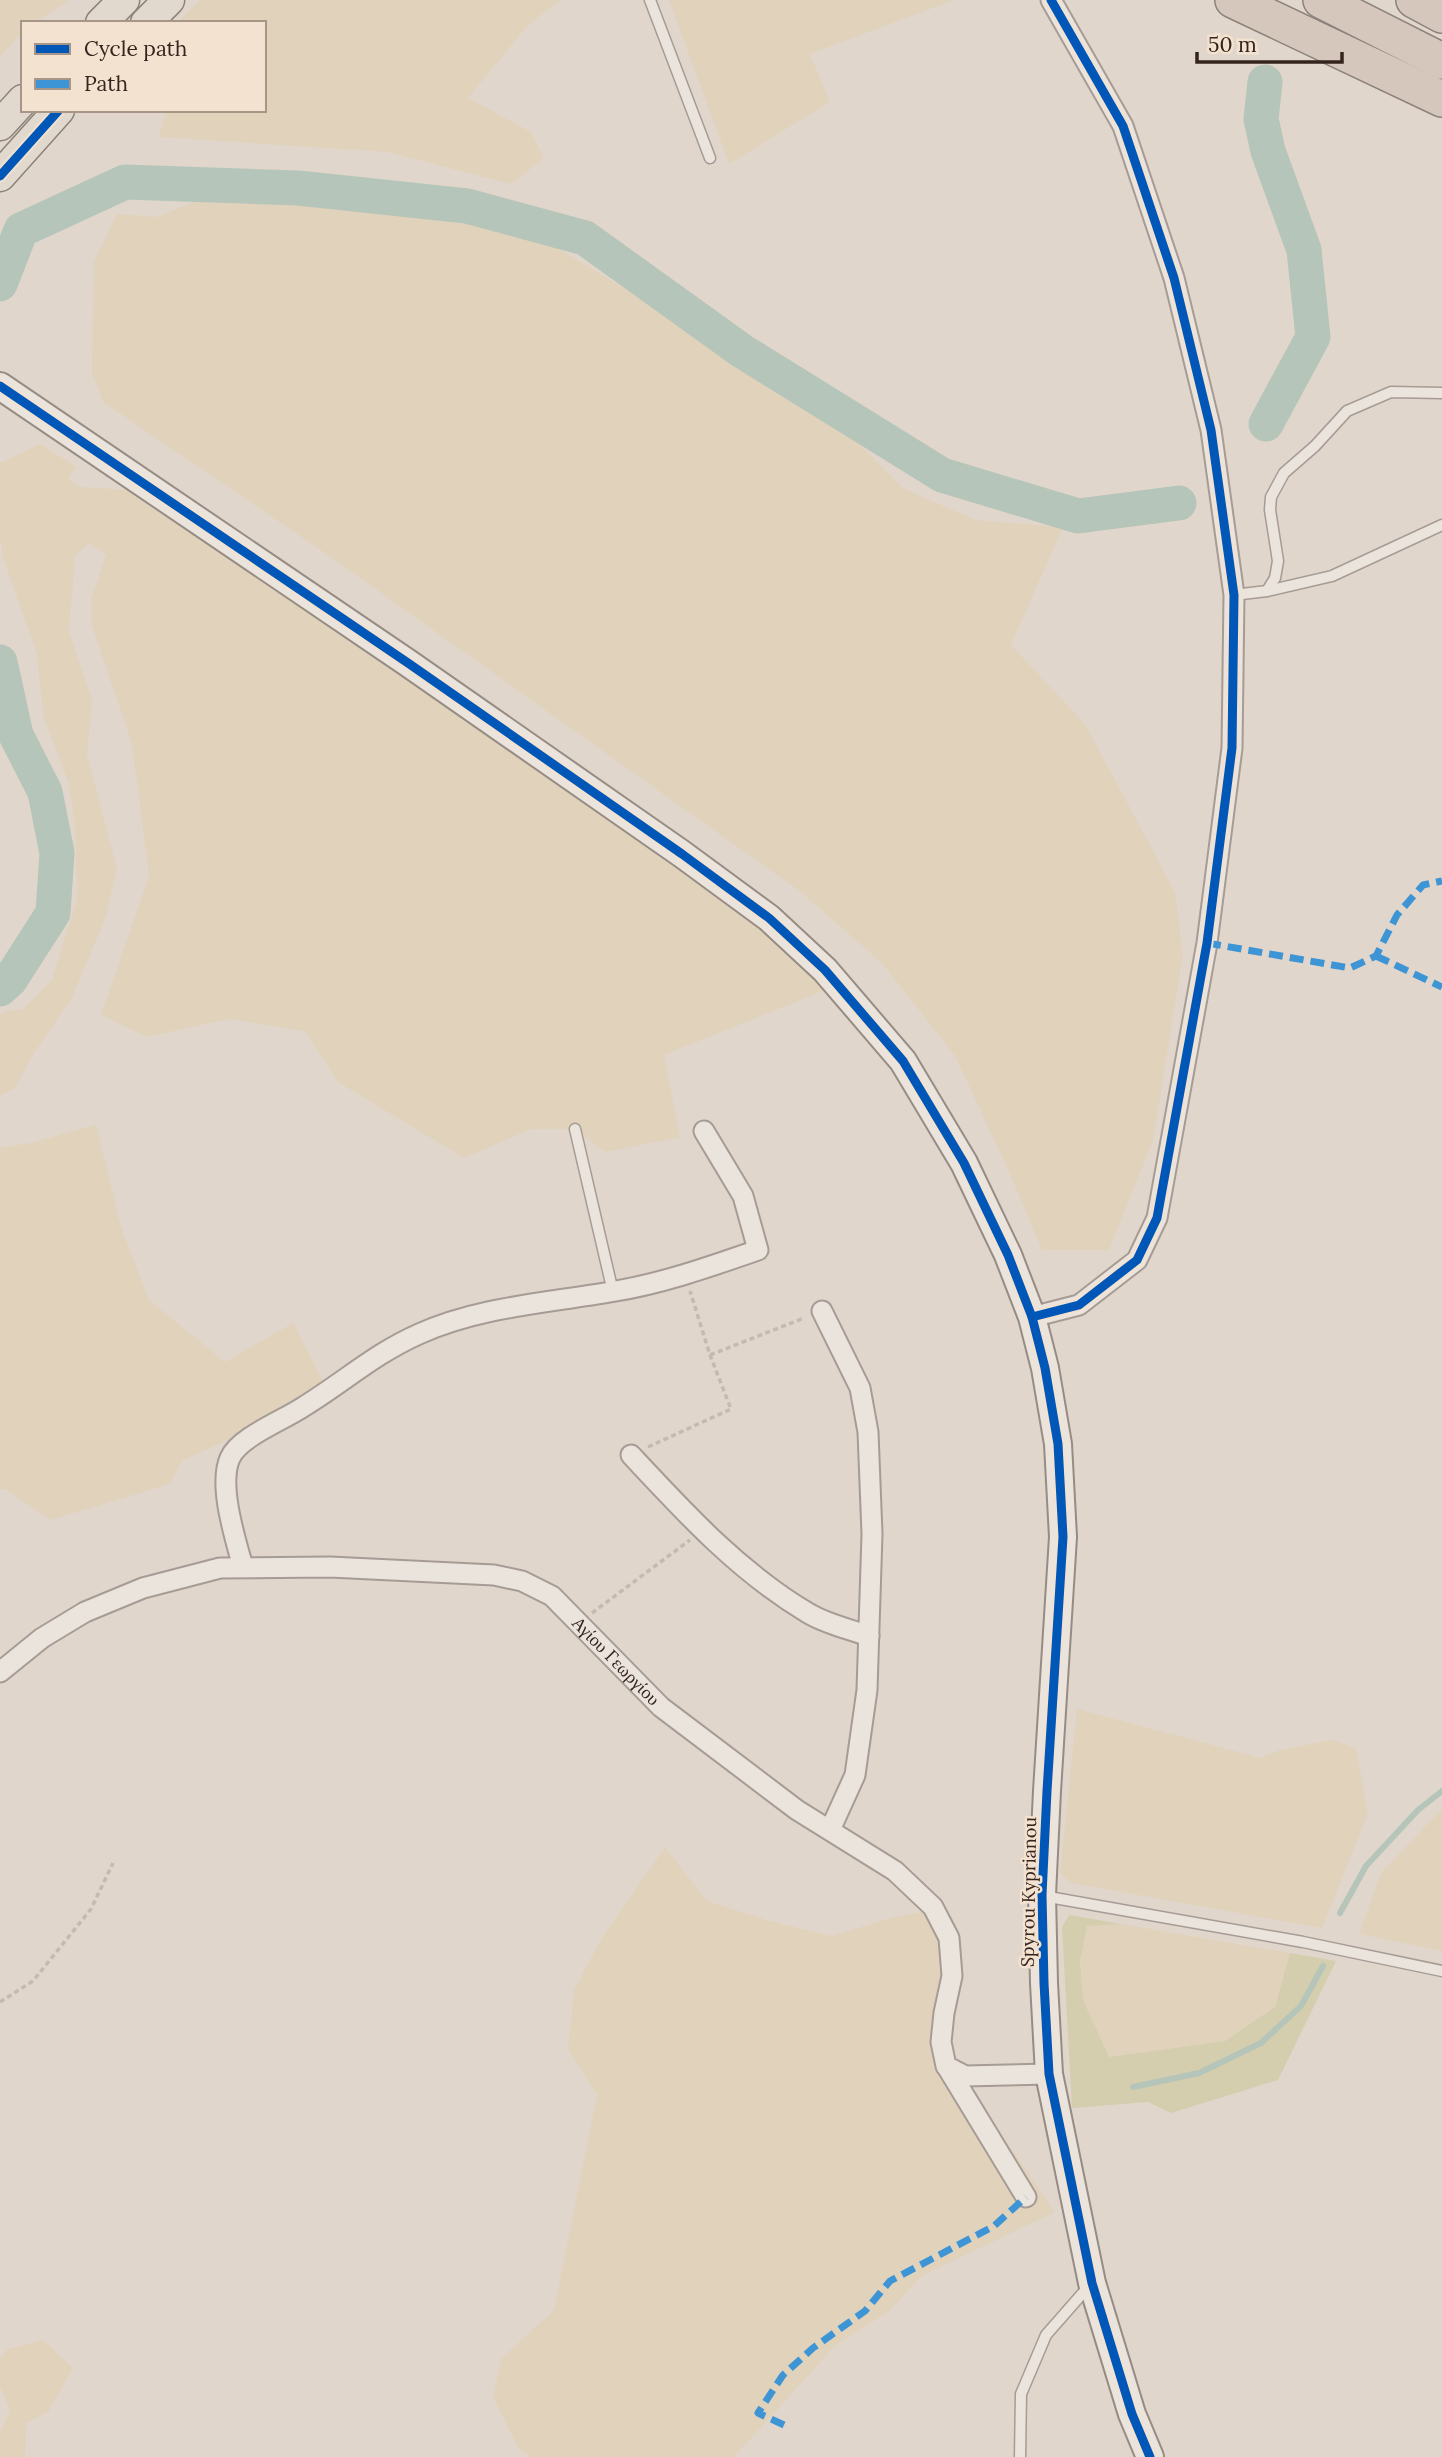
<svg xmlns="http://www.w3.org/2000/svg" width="1442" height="2457" font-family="Lora,serif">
<rect width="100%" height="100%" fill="#e1d6cb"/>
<g fill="#e1d2bc">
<polygon points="0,0 69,0 34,23 23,23 23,31 0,56"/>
<polygon points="200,0 560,0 528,25 468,98 531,132 544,158 511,184 388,152 159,137 166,110 264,110 264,23 177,23"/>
<polygon points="669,0 954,0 810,54 830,102 729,164"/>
<polygon points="219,191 358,200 475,216 556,247 716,344 847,432 904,489 976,520 1063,527 1011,645 1085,724 1175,892 1183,954 1153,1141 1109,1250 1042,1250 1010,1174 955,1056 882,963 801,892 322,551 103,402 92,373 94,262 117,214 158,217"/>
<polygon points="40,444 77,467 68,478 79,487 132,490 162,514 295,599 760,917 840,984 664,1055 680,1137 605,1152 575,1129 531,1129 464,1158 338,1082 305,1031 228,1019 147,1037 101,1015 149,876 132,744 91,623 91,599 106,555 88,543 75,556 69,631 92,700 87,755 117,868 106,916 73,996 36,1050 14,1089 0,1096 0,1015 5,1012 23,1009 52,980 77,899 75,828 69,784 43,715 37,654 3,558 0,538 0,463"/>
<polygon points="96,1125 121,1227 149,1300 225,1362 293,1323 323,1381 230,1439 182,1461 170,1484 51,1520 5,1489 0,1489 0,1148 30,1143"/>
<polygon points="1077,1709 1261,1758 1280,1750 1332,1740 1356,1748 1368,1814 1322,1928 1071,1883 1060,1873"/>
<polygon points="1442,1809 1442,1951 1359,1934 1381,1873"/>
<polygon points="665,1847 707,1901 766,1920 831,1936 895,1917 922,1912 938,1927 950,2043 975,2096 1055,2212 923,2275 888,2312 836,2345 734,2457 531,2457 518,2447 493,2397 501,2359 554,2310 597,2095 568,2049 574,1990 603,1936"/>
<polygon points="1121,1924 1290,1953 1275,2007 1225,2041 1109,2057 1083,2000 1080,1961 1087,1926"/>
<polygon points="43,2340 73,2368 48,2412 26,2423 25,2457 0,2457 0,2432 10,2411 0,2386 0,2359 8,2349"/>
</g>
<polygon fill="#d4cdae" points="1069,1915 1121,1924 1087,1926 1080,1961 1083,2000 1109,2057 1225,2041 1275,2007 1290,1953 1336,1961 1278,2080 1171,2113 1148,2102 1072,2108 1062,1927"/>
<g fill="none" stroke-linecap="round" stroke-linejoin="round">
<g stroke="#b6c5b9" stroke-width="6">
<polyline points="1340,1913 1366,1866 1418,1810 1442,1791"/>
<polyline points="1133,2087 1199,2073 1261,2043 1301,2006 1323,1966"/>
</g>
<g stroke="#b6c5b9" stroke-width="35">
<polyline points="1265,82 1261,119 1268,151 1304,250 1313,337 1266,424"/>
<polyline points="0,284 21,230 125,182 298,188 467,206 585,238 742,351 942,475 1078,516 1179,503"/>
<polyline points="0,662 16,735 45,792 57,853 53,913 10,980 0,989"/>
</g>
<defs>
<g id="lane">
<polyline points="650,0 710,158"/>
<polyline points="1267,591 1332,576 1442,525"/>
<polyline points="1234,595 1267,591 1275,578 1278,561 1270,510 1271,497 1284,473 1315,446 1347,411 1391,392 1442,393"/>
<polyline points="575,1129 613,1292"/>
<polyline points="1043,1896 1303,1942 1442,1971"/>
<polyline points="1020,2457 1021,2394 1046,2335 1089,2286"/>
</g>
<g id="street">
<polyline points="822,1311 860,1388 868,1432 872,1534 867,1690 855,1775 830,1830"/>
<polyline points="1032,1317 1079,1305 1137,1260 1157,1218 1207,943 1232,748 1234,595 1211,430 1174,278 1123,126 1051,0"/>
<path d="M631 1455C685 1513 739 1572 808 1613 826 1624 849 1629 869 1636"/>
<path d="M243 1567C235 1538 218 1485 230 1458 239 1437 284 1420 303 1407 344 1382 374 1354 419 1334 479 1307 547 1303 610 1292 661 1284 709 1267 758 1250L743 1196 704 1131"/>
<path id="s1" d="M0 1672 42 1638 85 1612 143 1588 220 1568 330 1567 494 1575 522 1581 552 1596 661 1707 797 1810 895 1871 933 1907 949 1938 952 1976 944 2013 941 2042 946 2066 965 2076 1049 2074"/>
<polyline points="947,2067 1026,2197"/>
</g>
<polyline id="secondary" points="0,386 408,663 682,854 769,918 825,970 903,1061 964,1163 1008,1255 1032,1317 1045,1368 1058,1444 1063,1537 1047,1791 1042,1895 1044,1983 1049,2074 1092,2283 1132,2414 1150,2457"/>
<g id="primary">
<polyline points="101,23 124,0"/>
<polyline points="146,23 169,0"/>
<polyline points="0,125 23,100"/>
<polyline points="0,176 59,110"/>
</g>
<g id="highway">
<polyline points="1233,0 1442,99"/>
<polyline points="1321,0 1442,61"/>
<polyline points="1414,0 1442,15"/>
</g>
</defs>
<use href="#lane" stroke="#a69c95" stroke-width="13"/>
<use href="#street" stroke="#a69c95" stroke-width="23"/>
<use href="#secondary" stroke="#968c84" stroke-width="30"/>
<use href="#primary" stroke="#8c827b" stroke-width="33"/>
<use href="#highway" stroke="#8c827b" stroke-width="38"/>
<g stroke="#c2bab3" stroke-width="3.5" stroke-dasharray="5 3.5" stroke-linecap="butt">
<polyline points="710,1355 804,1318"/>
<polyline points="648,1447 731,1409 710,1355 690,1291"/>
<polyline points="592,1613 690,1540"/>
<polyline points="0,2002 33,1981 91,1909 113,1863"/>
</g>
<use href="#lane" stroke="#eae4dc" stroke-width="10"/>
<use href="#street" stroke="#eae4dc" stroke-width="19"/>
<use href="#secondary" stroke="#eae4dc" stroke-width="26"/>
<use href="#primary" stroke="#e1d8ce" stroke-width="30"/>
<use href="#highway" stroke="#d5c7bc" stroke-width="35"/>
<g stroke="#3d95d5" stroke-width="7" stroke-dasharray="14 7" stroke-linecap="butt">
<polyline points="1207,943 1350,968 1376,956 1397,915 1423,885 1442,881"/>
<polyline points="1376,956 1442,987"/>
<polyline points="784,2425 758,2413 783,2375 813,2348 865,2311 890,2281 994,2226 1026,2197"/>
</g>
<defs>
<g id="cycleway">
<polyline points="0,176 59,110"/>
<polyline points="0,386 408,663 682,854 769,918 825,970 903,1061 964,1163 1008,1255 1032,1317 1045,1368 1058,1444 1063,1537 1047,1791 1042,1895 1044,1983 1049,2074 1092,2283 1132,2414 1150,2457"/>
<polyline points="1032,1317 1079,1305 1137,1260 1157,1218 1207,943 1232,748 1234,595 1211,430 1174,278 1123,126 1051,0"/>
</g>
</defs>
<use href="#cycleway" stroke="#f3e2d0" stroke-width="13"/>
<use href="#cycleway" stroke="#0057b8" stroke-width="9"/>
</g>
<g text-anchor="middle" stroke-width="5" stroke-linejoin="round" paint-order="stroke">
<g font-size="18" fill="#34241d" stroke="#f3e2d0">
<text dy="6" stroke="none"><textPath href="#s1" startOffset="674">Αγίου Γεωργίου</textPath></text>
<text transform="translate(1029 1892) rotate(-89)" y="6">Spyrou Kyprianou</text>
</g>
</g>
<rect x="21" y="21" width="245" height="91" fill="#f3e2d0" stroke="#a79688" stroke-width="2"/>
<rect x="35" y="44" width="35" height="10" fill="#0057b8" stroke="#a79688" stroke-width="2"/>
<text x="84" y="56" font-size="21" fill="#34241d">Cycle path</text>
<rect x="35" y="79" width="35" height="10" fill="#3d95d5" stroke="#a79688" stroke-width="2"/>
<text x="84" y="91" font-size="21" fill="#34241d">Path</text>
<path d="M1197 52v10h145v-10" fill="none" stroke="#34241d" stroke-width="3.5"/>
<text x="1208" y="52" font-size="21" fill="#34241d" stroke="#f3e2d0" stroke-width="5" paint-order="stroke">50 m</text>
</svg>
